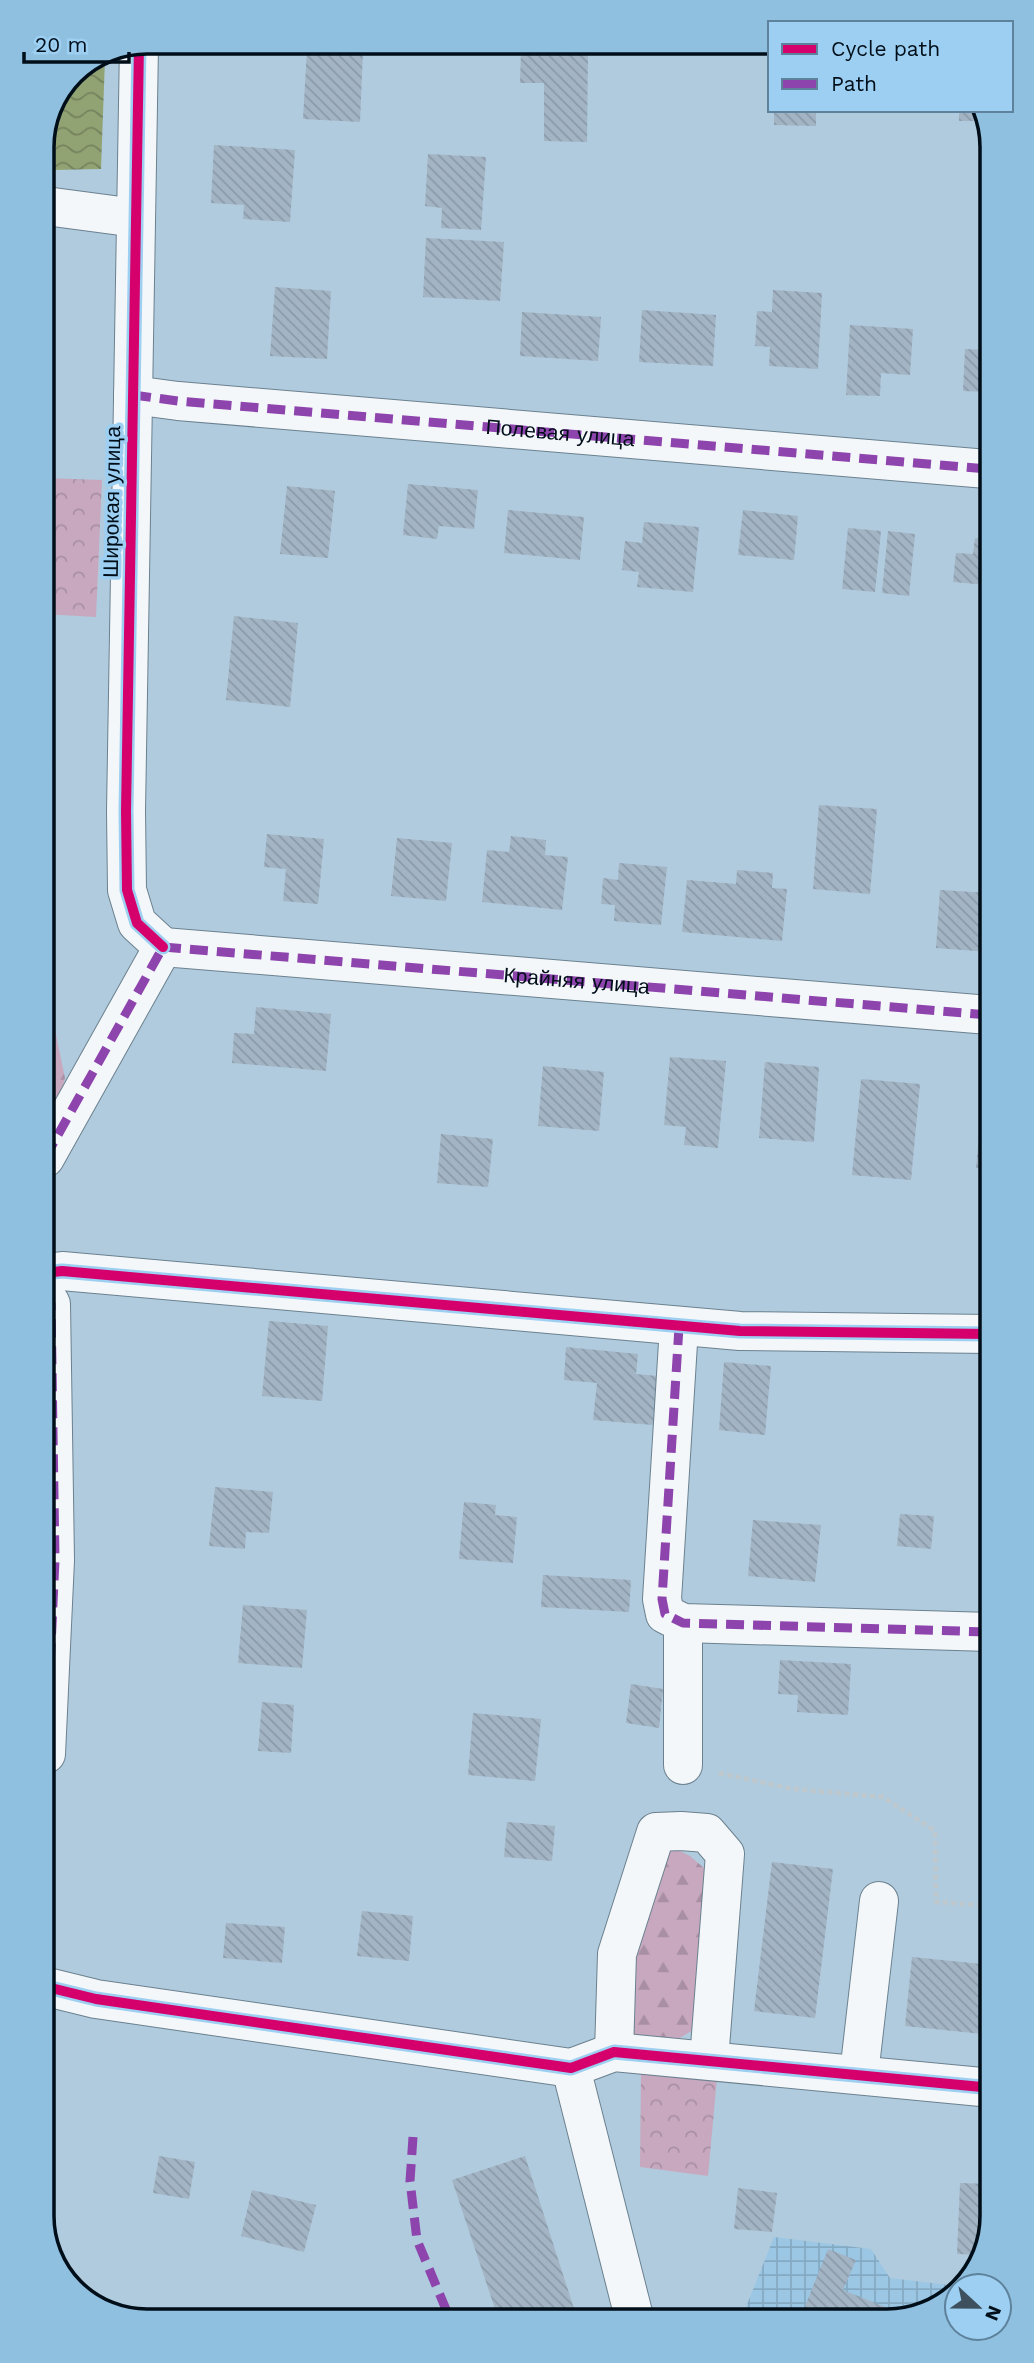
<svg xmlns="http://www.w3.org/2000/svg" width="1034" height="2363" font-family="'Work Sans',sans-serif">
<defs>
<pattern id="industrial-grid" width="8" height="8" patternUnits="userSpaceOnUse" patternTransform="scale(1.75)"><rect width="8" height="8" fill="#9bc7e4"/><path d="M0 4h8M4 0v8" fill="none" stroke="#84aac3"/></pattern>
<pattern id="forest-firs" width="22" height="20" patternUnits="userSpaceOnUse" patternTransform="scale(1.75)"><rect width="22" height="20" fill="#c7a8bf"/><path d="M5 1l3.5 6h-7zM16 11l3.5 6h-7z" fill="#a98fa4"/></pattern>
<pattern id="park-crowns" width="20" height="18" patternUnits="userSpaceOnUse" patternTransform="scale(1.75)"><rect width="20" height="18" fill="#c7a8bf"/><path d="M2 6a3 3 0 1 1 6 0M12 15a3 3 0 1 1 6 0" fill="none" stroke="#a98fa4"/></pattern>
<pattern id="water-waves" width="16" height="10" patternUnits="userSpaceOnUse" patternTransform="scale(1.75)"><rect width="16" height="10" fill="#92a373"/><path d="M0 5q4-4 8 0t8 0" fill="none" stroke="#75835e"/></pattern>
<pattern id="building-back-hatch" width="6" height="6" patternUnits="userSpaceOnUse" patternTransform="scale(1.75)"><rect width="6" height="6" fill="#a3b5c5"/><path d="M-1 5l2 2M0 0l6 6M5-1l2 2" fill="none" stroke="#8b9aa9"/></pattern>
</defs>
<rect width="100%" height="100%" fill="#b0cbdd"/>
<polygon fill="url(#industrial-grid)" points="774,2237 871,2249 890,2278 957,2286 957,2289 921,2315 742,2317"/>
<g fill="url(#forest-firs)">
<polygon points="44,996 48,997 65,1078 56,1115 45,1134"/>
<polygon points="670,1846 690,1856 712,1875 700,2026 678,2039 624,2038 626,1957"/>
</g>
<g fill="url(#park-crowns)">
<polygon points="45,478 102,480 96,617 43,614"/>
<polygon points="641,2071 717,2078 708,2176 640,2167"/>
</g>
<polygon fill="url(#water-waves)" points="105,59 101,169 54,170 42,161 42,140 73,72"/>
<g fill="url(#building-back-hatch)">
<polygon points="307,49 363,52 360,122 303,119"/>
<polygon points="521,50 588,51 587,142 544,141 544,83 520,83"/>
<polygon points="774,110 816,110 816,126 774,125"/>
<polygon points="959,110 985,110 986,121 959,121"/>
<polygon points="214,145 295,150 290,222 243,219 244,205 211,203"/>
<polygon points="428,154 486,157 481,230 441,228 442,208 425,206"/>
<polygon points="426,238 504,242 500,301 423,297"/>
<polygon points="275,287 331,291 327,359 270,356"/>
<polygon points="773,290 822,293 818,369 769,366 770,347 755,346 757,311 772,312"/>
<polygon points="642,310 716,315 713,366 639,362"/>
<polygon points="522,312 601,317 598,361 520,356"/>
<polygon points="850,325 913,329 910,375 881,373 880,396 846,395"/>
<polygon points="965,349 987,350 987,392 963,391"/>
<polygon points="408,484 478,490 474,529 439,526 437,539 403,535"/>
<polygon points="287,486 335,491 328,558 280,554"/>
<polygon points="508,510 584,517 580,560 504,553"/>
<polygon points="743,510 798,516 794,560 738,555"/>
<polygon points="644,522 699,527 693,592 637,587 639,572 622,570 625,541 642,543"/>
<polygon points="848,528 881,531 875,592 842,589"/>
<polygon points="888,531 915,534 909,596 882,593"/>
<polygon points="975,538 987,539 988,585 953,582 956,553 973,554"/>
<polygon points="234,616 298,623 290,707 226,700"/>
<polygon points="819,805 877,809 870,894 813,889"/>
<polygon points="267,834 324,839 318,904 283,901 286,869 264,867"/>
<polygon points="511,836 546,840 545,855 568,857 562,910 482,902 487,850 509,852"/>
<polygon points="397,838 452,843 446,901 391,896"/>
<polygon points="619,863 667,867 661,925 614,921 615,905 601,904 603,878 618,880"/>
<polygon points="737,870 773,873 772,888 787,889 782,941 682,932 687,880 736,884"/>
<polygon points="940,890 988,893 989,952 936,948"/>
<polygon points="256,1007 331,1014 326,1071 232,1063 234,1033 254,1034"/>
<polygon points="670,1057 726,1061 718,1148 684,1145 686,1127 664,1125"/>
<polygon points="765,1062 819,1067 814,1142 759,1138"/>
<polygon points="543,1066 604,1072 599,1131 538,1126"/>
<polygon points="861,1079 920,1084 911,1180 852,1175"/>
<polygon points="981,1113 989,1114 989,1169 976,1168"/>
<polygon points="441,1134 493,1139 488,1187 437,1183"/>
<polygon points="269,1321 328,1326 322,1401 262,1396"/>
<polygon points="566,1347 638,1354 636,1374 657,1376 653,1425 593,1420 597,1383 564,1380"/>
<polygon points="724,1362 771,1366 765,1435 719,1430"/>
<polygon points="215,1487 273,1492 269,1533 246,1532 245,1549 209,1546"/>
<polygon points="464,1502 496,1505 495,1515 517,1517 513,1563 459,1559"/>
<polygon points="900,1514 934,1516 931,1549 897,1546"/>
<polygon points="753,1520 821,1525 815,1582 748,1576"/>
<polygon points="543,1575 631,1580 629,1612 541,1607"/>
<polygon points="243,1605 307,1610 302,1668 238,1663"/>
<polygon points="780,1660 851,1664 848,1715 797,1712 798,1695 778,1694"/>
<polygon points="631,1684 663,1689 659,1728 626,1723"/>
<polygon points="262,1702 294,1705 291,1753 258,1751"/>
<polygon points="473,1713 541,1719 535,1781 468,1775"/>
<polygon points="507,1822 555,1826 552,1861 504,1857"/>
<polygon points="772,1862 833,1869 815,2018 754,2011"/>
<polygon points="362,1911 413,1916 409,1961 357,1956"/>
<polygon points="226,1923 285,1927 282,1963 223,1958"/>
<polygon points="912,1957 991,1965 992,2035 905,2026"/>
<polygon points="159,2156 195,2162 189,2199 153,2193"/>
<polygon points="525,2156 577,2318 498,2318 452,2180"/>
<polygon points="960,2183 992,2184 992,2217 979,2255 957,2254"/>
<polygon points="738,2188 777,2193 772,2232 734,2229"/>
<polygon points="252,2190 316,2205 304,2252 241,2236"/>
<polygon points="828,2249 856,2260 843,2290 905,2315 801,2316"/>
</g>
<g fill="none" stroke-linecap="round" stroke-linejoin="round">
<defs>
<g id="minor">
<polyline points="139,45 126,811 127,890 137,923 163,947"/>
<polyline points="42,204 53,207 136,218"/>
<polyline points="133,395 178,401 987,469"/>
<polyline points="163,947 989,1015"/>
<polyline points="45,1158 163,947"/>
<polyline points="45,1273 62,1271 740,1331 990,1334"/>
<polyline points="45,1294 51,1304 55,1560 46,1754"/>
<polyline points="679,1327 662,1599 665,1614 683,1623 990,1632"/>
<polyline points="683,1765 683,1623"/>
<polyline points="47,1987 96,1999 571,2068 614,2052 992,2088"/>
<polyline points="614,2052 617,1954 656,1832 681,1831 707,1833 725,1854 709,2060"/>
<polyline points="571,2068 634,2317"/>
<polyline points="859,2074 879,1901"/>
</g>
</defs>
<use href="#minor" stroke="#6b818f" stroke-width="40"/>
<polyline stroke="#bfc8cd" stroke-width="4.5" stroke-dasharray="5 3.5" stroke-linecap="butt" points="719,1773 793,1789 883,1797 935,1831 936,1902 991,1906"/>
<use href="#minor" stroke="#f3f7fa" stroke-width="38"/>
<g stroke="#8e44ad" stroke-width="9" stroke-dasharray="18 9" stroke-linecap="butt">
<path id="s1" d="M133 395 178 401 987 469"/>
<path id="s2" d="M163 947 989 1015"/>
<polyline points="45,1158 163,947"/>
<polyline points="45,1294 51,1304 55,1560 46,1754"/>
<polyline points="679,1327 662,1599 665,1614 683,1623 990,1632"/>
<polyline points="413,2137 410,2181 417,2240 450,2319"/>
</g>
<defs>
<g id="cycleway">
<polyline points="139,45 126,811 127,890 137,923 163,947"/>
<polyline points="45,1273 62,1271 740,1331 990,1334"/>
<polyline points="47,1987 96,1999 571,2068 614,2052 992,2088"/>
</g>
</defs>
<use href="#cycleway" stroke="#9ccff1" stroke-width="15"/>
<use href="#cycleway" stroke="#d6006c" stroke-width="10"/>
</g>
<g text-anchor="middle" stroke-width="7" stroke-linejoin="round" paint-order="stroke">
<g font-size="21" fill="#000e19" stroke="#9ccff1">
<text dy="7" stroke="none"><textPath href="#s1" startOffset="429">Полевая улица</textPath></text>
<text transform="translate(112 502) rotate(-89)" y="7">Широкая улица</text>
<text dy="7" stroke="none"><textPath href="#s2" startOffset="415">Крайняя улица</textPath></text>
</g>
</g>
<path d="M0 0H1034V2363H0ZM147 54H887A93 93 0 0 1 980 147V2216A93 93 0 0 1 887 2309H147A93 93 0 0 1 54 2216V147A93 93 0 0 1 147 54Z" fill="#90c0e0" fill-rule="evenodd"/>
<path fill="none" stroke="#000e19" stroke-width="3.5" d="M147 54H887A93 93 0 0 1 980 147V2216A93 93 0 0 1 887 2309H147A93 93 0 0 1 54 2216V147A93 93 0 0 1 147 54Z"/>
<rect x="768" y="21" width="245" height="91" fill="#9ccff1" stroke="#5e829b" stroke-width="2"/>
<rect x="782" y="44" width="35" height="10" fill="#d6006c" stroke="#5e829b" stroke-width="2"/>
<text x="831" y="56" font-size="21" fill="#000e19">Cycle path</text>
<rect x="782" y="79" width="35" height="10" fill="#8e44ad" stroke="#5e829b" stroke-width="2"/>
<text x="831" y="91" font-size="21" fill="#000e19">Path</text>
<g transform="translate(978 2307) rotate(112)"><circle r="33" fill="#9ccff1" stroke="#5e829b" stroke-width="2"/>
<path d="M0-5L12 26L0 18L-12 26Z" fill="#3e505e"/>
<text y="-10" font-size="19" font-weight="bold" text-anchor="middle" fill="#000e19">N</text>
</g>
<path d="M24 52v10h105v-10" fill="none" stroke="#000e19" stroke-width="3.5"/>
<text x="35" y="52" font-size="21" fill="#000e19" stroke="#9ccff1" stroke-width="5" paint-order="stroke">20 m</text>
</svg>
